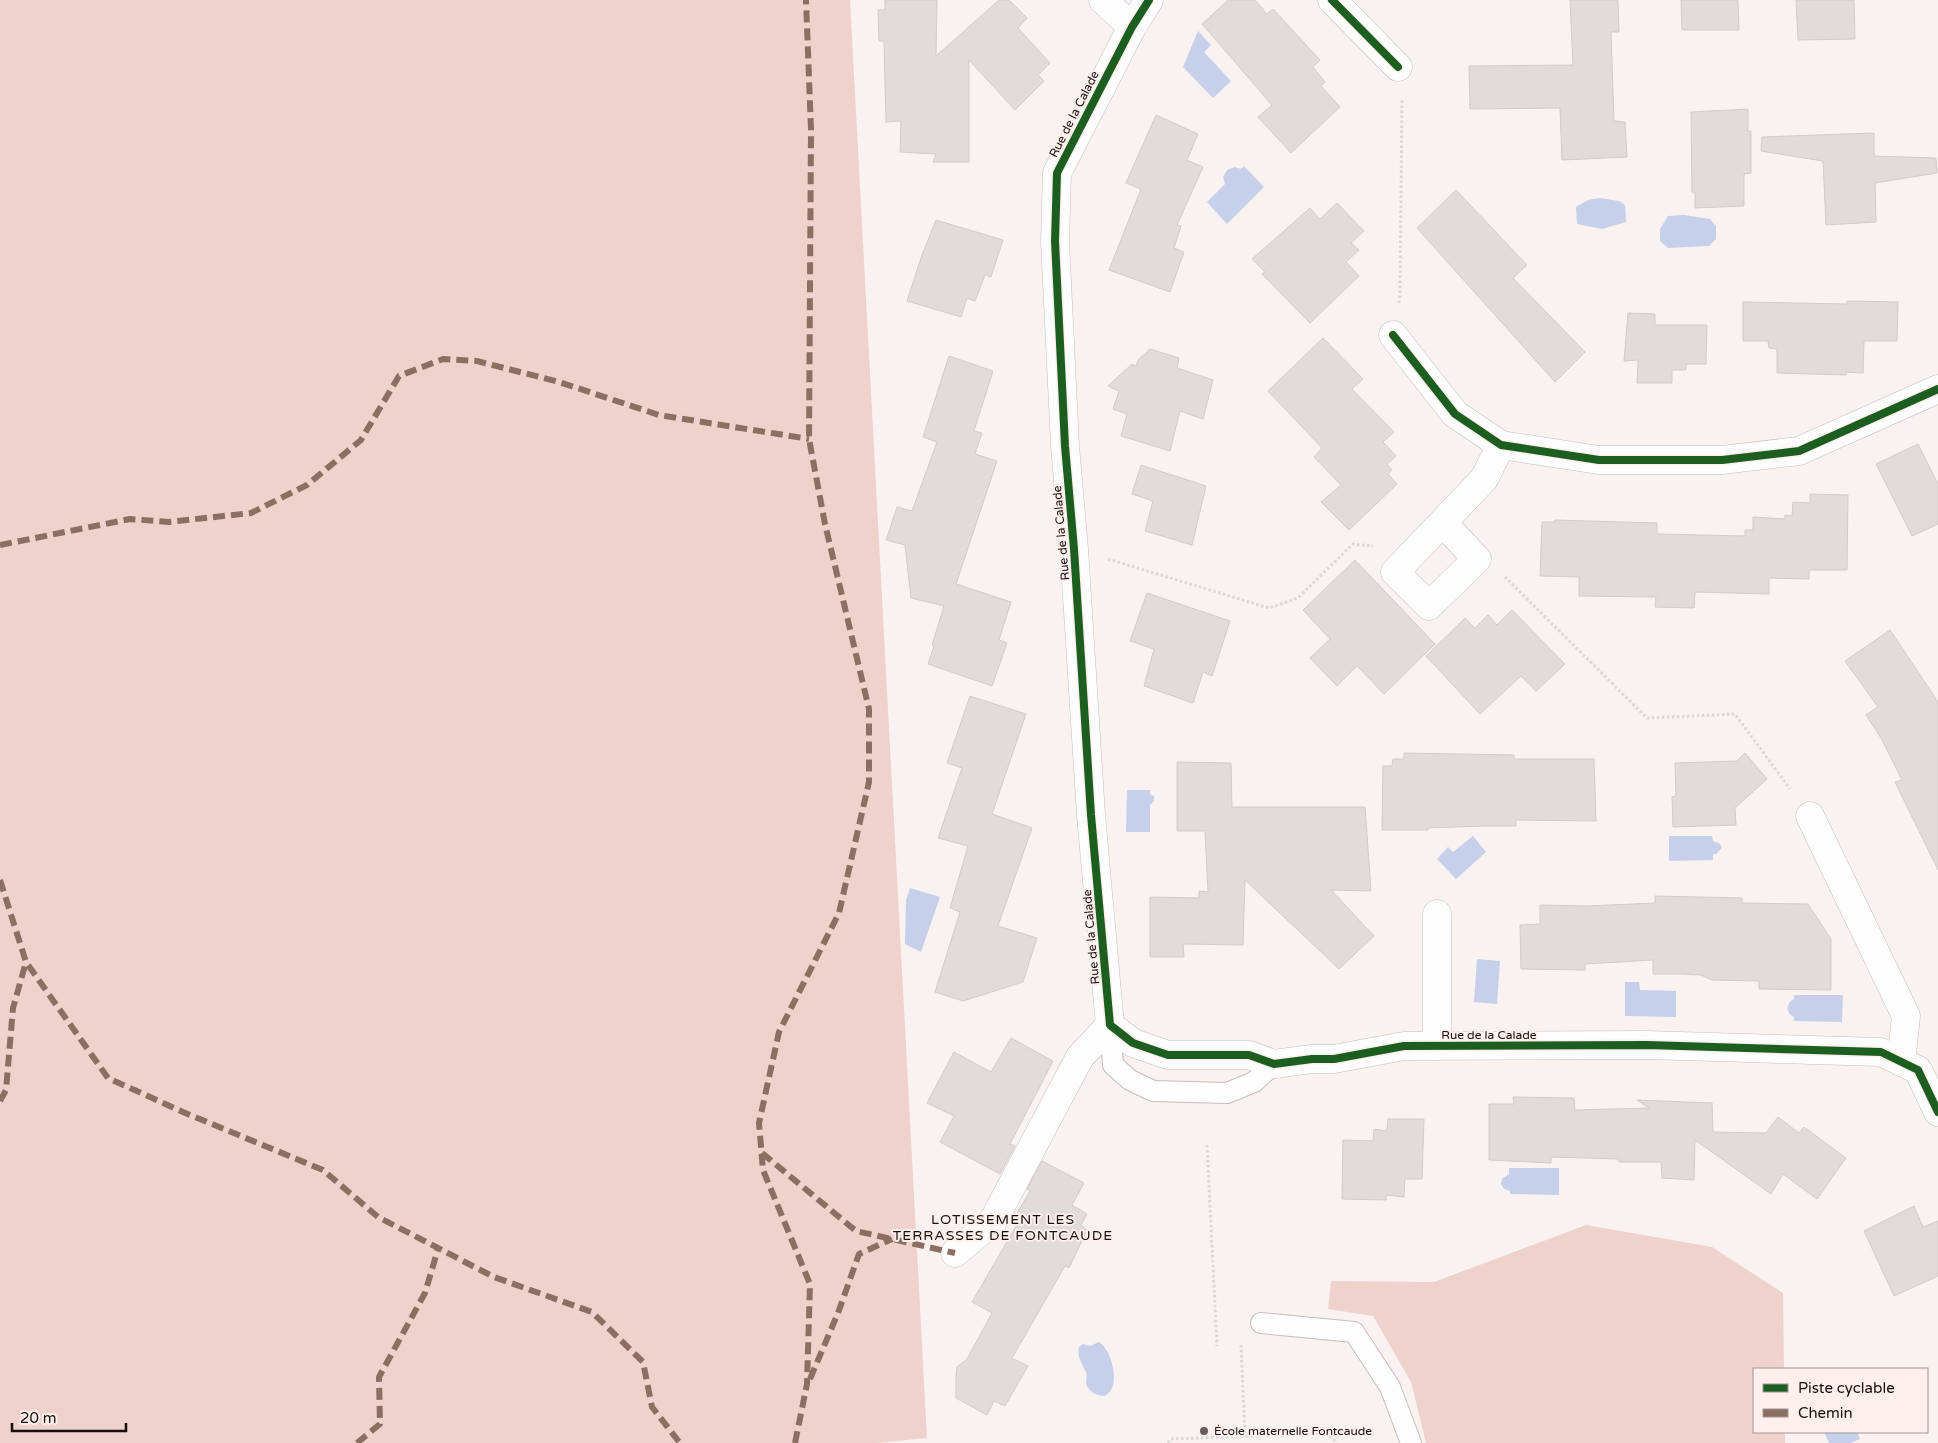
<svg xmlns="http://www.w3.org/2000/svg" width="1938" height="1443" font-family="'Varela Round',sans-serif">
<rect width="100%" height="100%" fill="#f9f2f0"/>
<g fill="#efd2cc">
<polygon points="0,0 850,0 927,1438 876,1443 0,1443"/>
<polygon points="1586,1225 1712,1247 1783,1293 1784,1369 1754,1369 1754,1432 1785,1432 1785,1443 1426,1443 1411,1382 1373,1316 1328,1309 1331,1281 1434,1282"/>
</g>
<g fill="#c6d0ea">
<polygon points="1198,31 1211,45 1204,52 1231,81 1213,98 1183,67"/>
<polygon points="1244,166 1264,187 1227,224 1207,202 1225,184 1223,177 1227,170 1235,167 1241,169"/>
<polygon points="1600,198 1619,201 1625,205 1626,222 1602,229 1577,224 1576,207 1588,200"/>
<polygon points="1684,215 1710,219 1716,226 1716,239 1709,246 1668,248 1660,241 1660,229 1668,216"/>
<polygon points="1127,790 1150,790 1150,794 1154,796 1154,801 1150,805 1150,832 1126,832"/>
<polygon points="1473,836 1486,852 1456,879 1437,859 1448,847 1453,852"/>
<polygon points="1669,836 1712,836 1713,841 1720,844 1722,848 1716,854 1713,854 1713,860 1669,861"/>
<polygon points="910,888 940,897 921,952 905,944 906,900"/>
<polygon points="1477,959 1500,961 1497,1004 1474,1002"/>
<polygon points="1625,982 1639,982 1640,990 1676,991 1676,1017 1625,1016"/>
<path d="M1794 995H1843L1842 1022 1794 1021V1017C1785 1013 1786 1003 1794 999Z"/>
<polygon points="1509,1168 1559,1168 1559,1195 1510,1194 1510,1191 1504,1189 1501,1184 1502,1179 1509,1174"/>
<path d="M1099 1342C1110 1348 1119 1378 1111 1390 1110 1392 1107 1394 1105 1396 1097 1396 1088 1392 1086 1383 1086 1378 1088 1375 1085 1370 1081 1362 1077 1356 1079 1347L1083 1344 1090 1346Z"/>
<polygon points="1824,1432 1857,1432 1860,1439 1851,1443 1829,1443"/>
</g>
<g fill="#e1dbda" stroke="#d1cbca">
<polygon points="885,0 937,0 936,56 999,0 1009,0 1027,18 1018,28 1050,63 1038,75 1044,81 1015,110 969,60 969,162 933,162 936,154 900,152 901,121 886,122 884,41 879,41 878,10 885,10"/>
<polygon points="1228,0 1255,0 1267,14 1273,9 1320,60 1313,67 1325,82 1321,86 1340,107 1291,153 1258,117 1272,105 1202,24"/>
<polygon points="1570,0 1618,0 1619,32 1611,32 1614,121 1625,122 1627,157 1562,160 1560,108 1470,109 1469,66 1573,65"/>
<polygon points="1681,0 1738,0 1739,30 1682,30"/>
<polygon points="1796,0 1854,0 1855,39 1798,40"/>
<polygon points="1748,109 1748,131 1751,131 1751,173 1744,174 1744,206 1695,208 1695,192 1692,192 1691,112"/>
<polygon points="1156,115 1198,134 1187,160 1203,167 1177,225 1181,226 1174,248 1184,252 1170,292 1109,270 1141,189 1126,183"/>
<polygon points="1874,133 1874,156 1936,158 1937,173 1875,183 1876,222 1826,225 1823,161 1761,151 1762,137"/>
<polygon points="1456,190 1527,265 1513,278 1585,352 1555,382 1417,228"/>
<polygon points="1337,203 1364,231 1351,243 1359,250 1346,262 1359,276 1310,323 1262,274 1265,272 1252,259 1310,208 1320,219"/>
<polygon points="936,220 1003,240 991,277 985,275 975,301 967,298 961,317 907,301 922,255"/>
<polygon points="1847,301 1898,302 1897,341 1864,341 1863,373 1846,372 1846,375 1777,373 1777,349 1769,348 1768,341 1743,341 1743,302 1847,304"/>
<polygon points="1628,313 1655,314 1655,325 1707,325 1706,364 1686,364 1686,370 1672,370 1672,383 1637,383 1638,360 1624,361"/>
<polygon points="1323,338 1363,379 1352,389 1394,432 1383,442 1396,456 1387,464 1392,470 1388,474 1397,484 1349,530 1321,502 1341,485 1314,457 1322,448 1268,391"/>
<polygon points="1150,349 1179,358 1177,368 1213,380 1203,419 1180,411 1170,451 1121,436 1127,414 1113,409 1119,391 1108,386 1132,364 1136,366 1138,360"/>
<polygon points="949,356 993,371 974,431 982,433 975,454 997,461 956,584 1011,602 999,640 1007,643 992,686 928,664 934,646 932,645 944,606 911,598 905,545 886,540 897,507 912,511 937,442 923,437"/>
<polygon points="1918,444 1938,484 1938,524 1912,536 1876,464"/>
<polygon points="1141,465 1206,486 1192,545 1145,531 1153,501 1132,494"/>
<polygon points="1810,494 1848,495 1847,570 1809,570 1809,579 1769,578 1769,594 1695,592 1694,608 1655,607 1656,597 1579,596 1579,577 1540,576 1542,522 1555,522 1555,520 1657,523 1657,534 1745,536 1745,530 1753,530 1753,517 1785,519 1785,515 1792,516 1793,502 1810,503"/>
<polygon points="1355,560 1435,644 1384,694 1357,666 1337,686 1310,658 1330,639 1303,610"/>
<polygon points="1147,593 1230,621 1212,676 1203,672 1193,703 1144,686 1154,649 1130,641"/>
<polygon points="1512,610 1565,664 1536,691 1521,676 1480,714 1426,656 1465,618 1475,628 1488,615 1497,625"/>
<polygon points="1890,630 1938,702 1938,870 1895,782 1902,780 1881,738 1866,715 1878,707 1845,661"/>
<polygon points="970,696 1026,714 992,814 1032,828 998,926 1037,938 1023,982 963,1001 935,992 960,912 950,908 968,846 938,838 962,768 947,763"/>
<polygon points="1404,753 1514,755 1514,759 1594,759 1596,821 1516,820 1516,826 1483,826 1428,828 1428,830 1382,830 1383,766 1392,766 1393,759 1404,759"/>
<polygon points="1745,753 1767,779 1735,808 1736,825 1673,827 1672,797 1676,796 1675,763 1737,761"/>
<polygon points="1177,762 1231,763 1232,807 1365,807 1371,891 1331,890 1374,936 1339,969 1245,880 1243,945 1183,944 1184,957 1150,957 1150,897 1199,898 1199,891 1208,892 1205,831 1177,831"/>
<polygon points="1655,896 1742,898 1742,903 1808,904 1831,939 1831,990 1759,989 1759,981 1712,980 1701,975 1680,974 1653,974 1653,960 1585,964 1585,970 1521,969 1520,925 1540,924 1540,905 1587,906 1655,903"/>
<polygon points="1011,1038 1053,1061 1010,1144 1015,1146 1000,1174 940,1142 954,1116 927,1103 954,1052 991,1072"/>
<polygon points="1513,1097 1574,1098 1575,1110 1649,1108 1637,1100 1712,1103 1713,1132 1766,1133 1778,1117 1799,1133 1804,1127 1846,1158 1817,1199 1783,1174 1771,1194 1695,1140 1694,1180 1662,1178 1661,1162 1619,1162 1619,1159 1551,1157 1551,1163 1489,1160 1489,1104 1514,1104"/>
<polygon points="1388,1119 1424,1119 1422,1179 1405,1179 1404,1197 1386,1195 1386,1200 1342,1199 1343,1140 1373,1141 1374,1129 1387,1131"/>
<polygon points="1042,1161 1084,1183 1072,1205 1087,1214 1081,1225 1087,1230 1069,1268 1065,1266 1012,1358 1028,1366 1005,1406 994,1401 987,1415 956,1398 956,1375 957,1367 967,1359 992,1313 972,1302 1019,1221 1015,1217 1030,1191 1027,1189"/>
<polygon points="1914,1206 1923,1227 1938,1221 1938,1276 1894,1296 1864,1231"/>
</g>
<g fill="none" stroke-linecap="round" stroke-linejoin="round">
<defs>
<g id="service">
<polyline points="1110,1025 1113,1065 1130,1080 1153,1091 1227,1093 1254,1082 1274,1064"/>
<polyline points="1261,1323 1354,1332 1390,1387 1411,1443"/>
</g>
<g id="minor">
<polyline points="1103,0 1132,27"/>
<polyline points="1149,0 1132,27 1057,173 1055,241 1065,446 1074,549 1091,815 1110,1025 1133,1043 1168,1055 1249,1055 1274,1064 1312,1059 1334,1059 1404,1046 1647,1045 1881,1052 1918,1070 1938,1112"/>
<polyline points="1332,0 1398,67"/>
<polyline points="1393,335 1455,414 1501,445 1599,460 1722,460 1799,451 1938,389"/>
<polyline points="1443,523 1477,559 1429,606 1395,572 1484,479 1501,445"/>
<polyline points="1810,816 1906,1016 1901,1062"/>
<polyline points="1437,914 1437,1046"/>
<polyline points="955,1253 993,1221 1080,1057 1110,1025"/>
</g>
</defs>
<use href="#service" stroke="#c4bebc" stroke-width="22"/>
<use href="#minor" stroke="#c4bebc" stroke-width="29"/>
<g stroke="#dad7d6" stroke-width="3" stroke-dasharray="2.5 2.5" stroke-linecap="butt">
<polyline points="1399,303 1400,292 1402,100"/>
<polyline points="1108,559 1269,608 1298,598 1353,544 1373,546"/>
<polyline points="1505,577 1647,718 1735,714 1790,789"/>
<polyline points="1207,1145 1217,1346"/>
<polyline points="1241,1345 1245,1437"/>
<polyline points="1168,1443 1171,1439 1327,1433 1337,1443"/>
</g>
<use href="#service" stroke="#fefdfd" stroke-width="20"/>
<use href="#minor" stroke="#fefdfd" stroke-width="28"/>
<g stroke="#8d6e63" stroke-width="6" stroke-dasharray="12 6" stroke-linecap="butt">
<polyline points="0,545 130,519 169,522 251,513 307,485 361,440 399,376 443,359 477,361 559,382 659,415 809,439"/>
<polyline points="0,880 26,962 108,1078 183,1112 323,1170 378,1217 494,1277 592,1312 643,1362 652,1407 680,1443"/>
<polyline points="0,1101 6,1090 13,1008 26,962"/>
<polyline points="762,1153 856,1231 955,1253"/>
<polyline points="810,1379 838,1313 859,1254 892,1239"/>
<polyline points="357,1443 380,1424 379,1377 425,1293 438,1249"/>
<polyline points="795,1443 807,1384 810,1284 763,1170 759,1123 779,1032 839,913 869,782 869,709 825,524 809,439 811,130 806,0"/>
</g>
<defs>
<g id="cycleway">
<polyline points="1149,0 1132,27 1057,173 1055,241 1065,446 1074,549 1091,815 1110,1025 1133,1043 1168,1055 1249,1055 1274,1064 1312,1059 1334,1059 1404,1046 1647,1045 1881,1052 1918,1070 1938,1112"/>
<polyline points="1332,0 1398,67"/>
<polyline points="1393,335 1455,414 1501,445 1599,460 1722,460 1799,451 1938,389"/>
</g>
</defs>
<use href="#cycleway" stroke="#fdefec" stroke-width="11"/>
<use href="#cycleway" stroke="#1b5e20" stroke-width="8"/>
</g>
<circle fill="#655e5d" stroke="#fdefec" stroke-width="2" cx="1204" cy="1431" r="5"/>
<g text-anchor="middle" stroke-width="4" stroke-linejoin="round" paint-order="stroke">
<g font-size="12" fill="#150f0e" stroke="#fdefec">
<text transform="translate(1074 114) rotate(-63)" y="4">Rue de la Calade</text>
<text transform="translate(1061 533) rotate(-95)" y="4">Rue de la Calade</text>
<text transform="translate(1091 937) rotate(-95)" y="4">Rue de la Calade</text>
<text x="1489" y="1039">Rue de la Calade</text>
</g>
<g font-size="12" fill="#150f0e" stroke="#fdefec" text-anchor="start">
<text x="1214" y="1435">École maternelle Fontcaude</text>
</g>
<g font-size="14" letter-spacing="1" fill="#150f0e" stroke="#fdefec">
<text x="1003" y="1224">LOTISSEMENT LES<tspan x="1003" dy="16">TERRASSES DE FONTCAUDE</tspan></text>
</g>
</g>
<rect x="1753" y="1368" width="175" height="65" fill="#fdefec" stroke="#a09593"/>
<rect x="1763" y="1384" width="25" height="8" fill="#1b5e20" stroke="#a09593"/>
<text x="1798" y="1393" font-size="15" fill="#150f0e">Piste cyclable</text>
<rect x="1763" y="1409" width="25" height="8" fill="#8d6e63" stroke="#a09593"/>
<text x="1798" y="1418" font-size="15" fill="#150f0e">Chemin</text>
<path d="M12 1423v8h114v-8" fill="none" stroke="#150f0e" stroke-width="2.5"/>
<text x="20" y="1423" font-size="15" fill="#150f0e" stroke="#fdefec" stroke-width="4" paint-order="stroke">20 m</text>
</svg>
